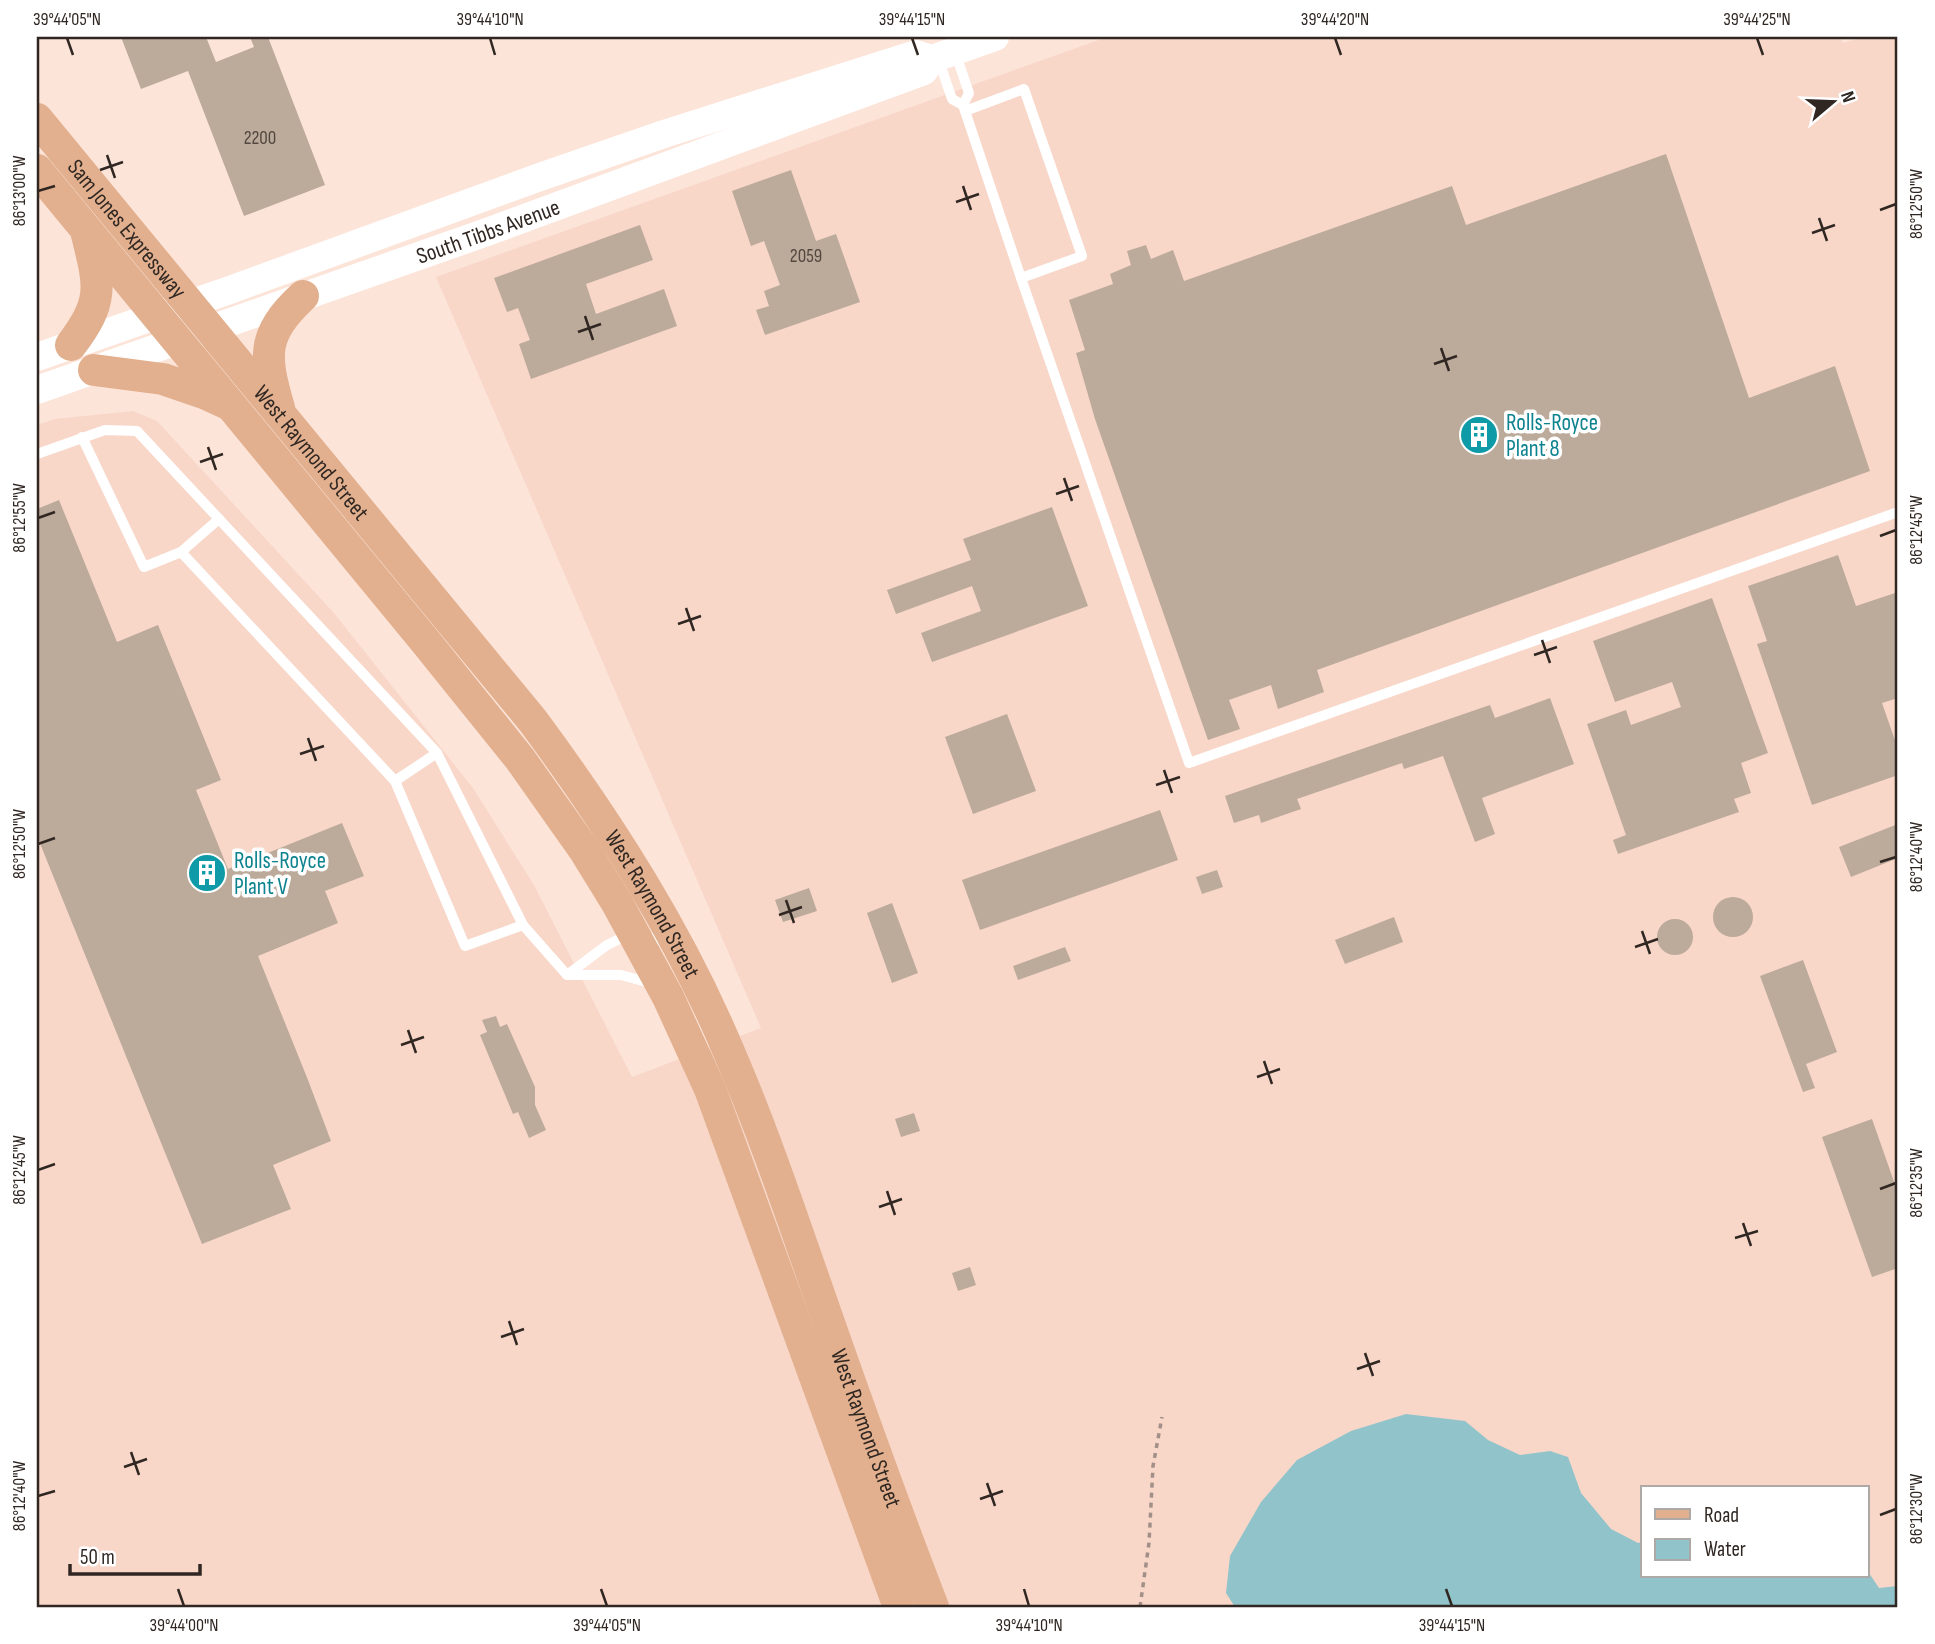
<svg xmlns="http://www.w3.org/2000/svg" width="1935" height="1644" font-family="'Sofia Sans Condensed',sans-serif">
<rect width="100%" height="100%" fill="#fde4d9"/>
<path fill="#f8d7c9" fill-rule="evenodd" d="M1107 37H1840L1843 43 1863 37H1898V1607H37V425L55 419 133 411 157 421 334 613 473 788 534 885 632 1077 761 1028 436 277ZM1643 1488H1867V1576H1643Z"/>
<polygon fill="#90c3ca" points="1406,1414 1465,1421 1488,1440 1520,1455 1550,1451 1568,1457 1581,1493 1611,1529 1638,1543 1643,1542 1643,1576 1867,1576 1867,1570 1879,1588 1898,1586 1898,1607 1235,1607 1226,1593 1230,1556 1261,1502 1297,1460 1351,1431"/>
<g fill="#bcaa9a">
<polygon points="121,37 206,37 216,62 254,47 250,37 268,37 325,185 244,216 188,71 141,89"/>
<polygon points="1666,154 1749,398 1835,366 1870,471 1317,670 1324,692 1278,709 1271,685 1229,700 1240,729 1208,740 1095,419 1076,353 1085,350 1069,300 1113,284 1110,274 1131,265 1127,251 1146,245 1151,259 1173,250 1184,281 1452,186 1466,225"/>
<polygon points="791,170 816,241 836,234 860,302 765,335 756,310 769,306 764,291 780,285 764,241 751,246 732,191"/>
<polygon points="640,225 653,260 586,284 596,314 664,289 677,326 531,379 519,344 530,340 518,308 507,312 494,278"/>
<polygon points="59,500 117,642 158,625 221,780 196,790 228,869 342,823 364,876 325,891 338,923 258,956 308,1080 331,1141 273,1165 291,1209 202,1244 37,836 37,509"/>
<polygon points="1052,507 1088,606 932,662 921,633 981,611 972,586 896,614 887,590 971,560 963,539"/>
<polygon points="1838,555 1856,606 1898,592 1898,698 1882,703 1898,749 1898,775 1812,805 1757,644 1767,641 1748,586"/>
<polygon points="1712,598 1768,753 1741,763 1751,793 1734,799 1739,812 1618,854 1613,840 1626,835 1587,724 1626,710 1631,725 1681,707 1672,682 1615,702 1593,641"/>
<polygon points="1550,698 1574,764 1482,798 1495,834 1475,842 1443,756 1404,769 1402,763 1297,799 1301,809 1261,823 1259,815 1234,823 1225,796 1490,705 1495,718"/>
<polygon points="1007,714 1036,791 973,814 945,737"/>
<polygon points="1160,810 1178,860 980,930 962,880"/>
<polygon points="1898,824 1898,858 1851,877 1839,847"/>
<polygon points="1217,870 1223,887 1202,894 1196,877"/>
<polygon points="809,888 817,911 783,922 775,900"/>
<circle cx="1733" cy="917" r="20"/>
<polygon points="892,903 918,973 892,983 867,913"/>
<polygon points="1394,917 1403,942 1345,964 1335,940"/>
<circle cx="1675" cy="937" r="18"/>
<polygon points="1065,947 1071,961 1018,980 1013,966"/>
<polygon points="1803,960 1837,1052 1806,1064 1815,1088 1803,1092 1760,976"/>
<polygon points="496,1016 500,1027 507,1024 535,1087 535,1105 546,1130 529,1138 518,1112 513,1114 480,1035 487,1032 482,1020"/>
<polygon points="914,1113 920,1131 901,1137 895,1119"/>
<polygon points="1872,1119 1898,1193 1898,1268 1872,1277 1822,1137"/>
<polygon points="970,1267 976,1285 958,1291 952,1273"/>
</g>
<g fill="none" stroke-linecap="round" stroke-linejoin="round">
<polyline stroke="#a29088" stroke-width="3.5" stroke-dasharray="5 5" stroke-linecap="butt" points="1140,1607 1149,1543 1153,1466 1162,1417"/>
<g stroke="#fff" stroke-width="10">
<polyline points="955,52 969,93 963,105 965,111 1021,278 1189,763 1898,512"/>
<polyline points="939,61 952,99 963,105"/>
<polyline points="965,111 1024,89 1082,256 1021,278"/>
<polyline points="82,437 144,567 181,552 219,519"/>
<polyline points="37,454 105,430 137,431 437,753 523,925 567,975 621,975 654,984"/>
<polyline points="181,552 395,781 465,946 523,925"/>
<polyline points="395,781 437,753"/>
<polyline points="567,975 607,945 632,933 668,942"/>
</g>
<g stroke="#fff" stroke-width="28">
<polyline points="37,357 227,291 537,178 664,134 916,54 932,59 995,37"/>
<path id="s1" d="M37 390 487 232 924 71 931 60"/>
</g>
<g stroke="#e2b08e" stroke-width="32">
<path id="s2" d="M37 119 533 721C610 825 679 933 729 1052 764 1133 792 1217 821 1300 857 1403 894 1506 933 1607"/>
<polyline points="37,170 425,641 520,759 585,851 617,903 668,997 710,1089 899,1607"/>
<path d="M71 345C104 301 100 287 87 235"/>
<polyline points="94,370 163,379 204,393 228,404"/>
<path d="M279 408C264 356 261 335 303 296"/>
</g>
</g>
<path fill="none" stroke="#302722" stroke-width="2.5" d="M67 38 73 55M490 38 495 55M912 38 918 55M1335 38 1341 55M1757 38 1763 55M107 155 115 178M100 170 123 162M963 186 971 210M38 191 55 186M956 202 979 194M1880 210 1896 204M1819 218 1827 241M1812 233 1835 225M585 316 593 340M578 332 601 324M1441 348 1449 371M1434 364 1457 356M208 447 216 470M200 462 223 454M1064 478 1072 501M1056 494 1079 486M38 518 55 512M1880 536 1896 530M686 608 694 631M678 624 701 616M1542 640 1550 663M1534 655 1557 647M308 738 316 761M300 754 324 746M1164 770 1172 793M1156 785 1180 777M38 844 55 838M1880 862 1896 857M786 900 794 923M779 915 802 907M1642 931 1650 954M1635 947 1658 939M408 1030 416 1053M401 1045 424 1037M1264 1061 1272 1084M1257 1077 1280 1069M38 1170 55 1164M1880 1189 1896 1183M887 1191 895 1215M879 1207 902 1199M1743 1223 1751 1246M1735 1238 1758 1231M509 1321 517 1345M501 1337 524 1329M1365 1353 1373 1376M1357 1369 1380 1361M131 1452 139 1475M124 1467 147 1459M987 1483 995 1506M38 1496 55 1491M980 1499 1003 1491M1880 1515 1896 1509M178 1589 184 1606M601 1589 607 1606M1024 1589 1029 1606M1446 1589 1452 1606"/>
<defs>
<symbol id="building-disc" viewBox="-11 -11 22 22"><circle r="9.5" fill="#0f9aa8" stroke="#fff"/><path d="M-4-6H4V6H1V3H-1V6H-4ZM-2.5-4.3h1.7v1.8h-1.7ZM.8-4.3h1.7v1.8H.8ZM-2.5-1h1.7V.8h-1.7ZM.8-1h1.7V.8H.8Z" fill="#fff"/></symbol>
</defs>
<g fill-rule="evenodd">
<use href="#building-disc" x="1457" y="413" width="44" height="44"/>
<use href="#building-disc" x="185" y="851" width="44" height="44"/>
</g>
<g text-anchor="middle" stroke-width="7" stroke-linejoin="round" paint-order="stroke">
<g font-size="19" fill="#534840">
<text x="260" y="144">2200</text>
<text x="806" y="262">2059</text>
</g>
<g font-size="23" fill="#302722" stroke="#fff">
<text dy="8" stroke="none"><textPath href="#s2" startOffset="142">Sam Jones Expressway</textPath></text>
<text dy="8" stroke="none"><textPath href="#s1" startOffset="478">South Tibbs Avenue</textPath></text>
<text dy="8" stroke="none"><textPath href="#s2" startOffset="432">West Raymond Street</textPath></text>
<text dy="8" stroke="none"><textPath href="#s2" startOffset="999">West Raymond Street</textPath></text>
<text dy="8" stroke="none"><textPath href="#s2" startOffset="1566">West Raymond Street</textPath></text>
</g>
<g font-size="23" fill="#0d838f" stroke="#fff" text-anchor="start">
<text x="1506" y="430">Rolls-Royce<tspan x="1506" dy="26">Plant 8</tspan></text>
<text x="234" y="868">Rolls-Royce<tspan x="234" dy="26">Plant V</tspan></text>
</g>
</g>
<rect width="1935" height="1644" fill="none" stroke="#ffffff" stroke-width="77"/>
<rect x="1641" y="1486" width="228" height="91" fill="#ffffff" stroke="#aca9a7" stroke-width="2"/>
<rect x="1655" y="1509" width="35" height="10" fill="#e2b08e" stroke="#aca9a7" stroke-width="2"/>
<text x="1704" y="1522" font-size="21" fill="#302722">Road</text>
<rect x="1655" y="1539" width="35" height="21" fill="#90c3ca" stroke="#aca9a7" stroke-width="2"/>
<text x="1704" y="1556" font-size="21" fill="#302722">Water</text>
<g transform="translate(1833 102) rotate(71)" stroke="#ffffff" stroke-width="5" paint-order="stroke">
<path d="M0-5L12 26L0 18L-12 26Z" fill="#302722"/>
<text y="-10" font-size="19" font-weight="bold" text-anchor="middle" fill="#302722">N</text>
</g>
<path d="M70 1564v10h130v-10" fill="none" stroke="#302722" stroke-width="3.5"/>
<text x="80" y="1564" font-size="21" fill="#302722" stroke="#ffffff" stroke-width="5" paint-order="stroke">50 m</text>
<rect x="38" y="38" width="1858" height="1568" fill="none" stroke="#302722" stroke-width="2.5"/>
<g font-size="18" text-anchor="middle" fill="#302722">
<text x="67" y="25">39°44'05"N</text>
<text x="490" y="25">39°44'10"N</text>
<text x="912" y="25">39°44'15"N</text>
<text x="1335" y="25">39°44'20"N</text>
<text x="1757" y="25">39°44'25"N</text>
<text transform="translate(19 191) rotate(-90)" y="6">86°13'00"W</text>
<text transform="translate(1916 204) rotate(-90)" y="6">86°12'50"W</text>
<text transform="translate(19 518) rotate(-90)" y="6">86°12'55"W</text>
<text transform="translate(1916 530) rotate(-90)" y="6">86°12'45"W</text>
<text transform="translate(19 844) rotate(-90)" y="6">86°12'50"W</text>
<text transform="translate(1916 857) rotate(-90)" y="6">86°12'40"W</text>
<text transform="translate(19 1170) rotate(-90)" y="6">86°12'45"W</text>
<text transform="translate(1916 1183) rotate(-90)" y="6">86°12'35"W</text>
<text transform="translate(19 1496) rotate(-90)" y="6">86°12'40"W</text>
<text transform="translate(1916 1509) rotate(-90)" y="6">86°12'30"W</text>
<text x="184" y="1631">39°44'00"N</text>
<text x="607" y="1631">39°44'05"N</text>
<text x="1029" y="1631">39°44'10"N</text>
<text x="1452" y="1631">39°44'15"N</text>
</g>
</svg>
